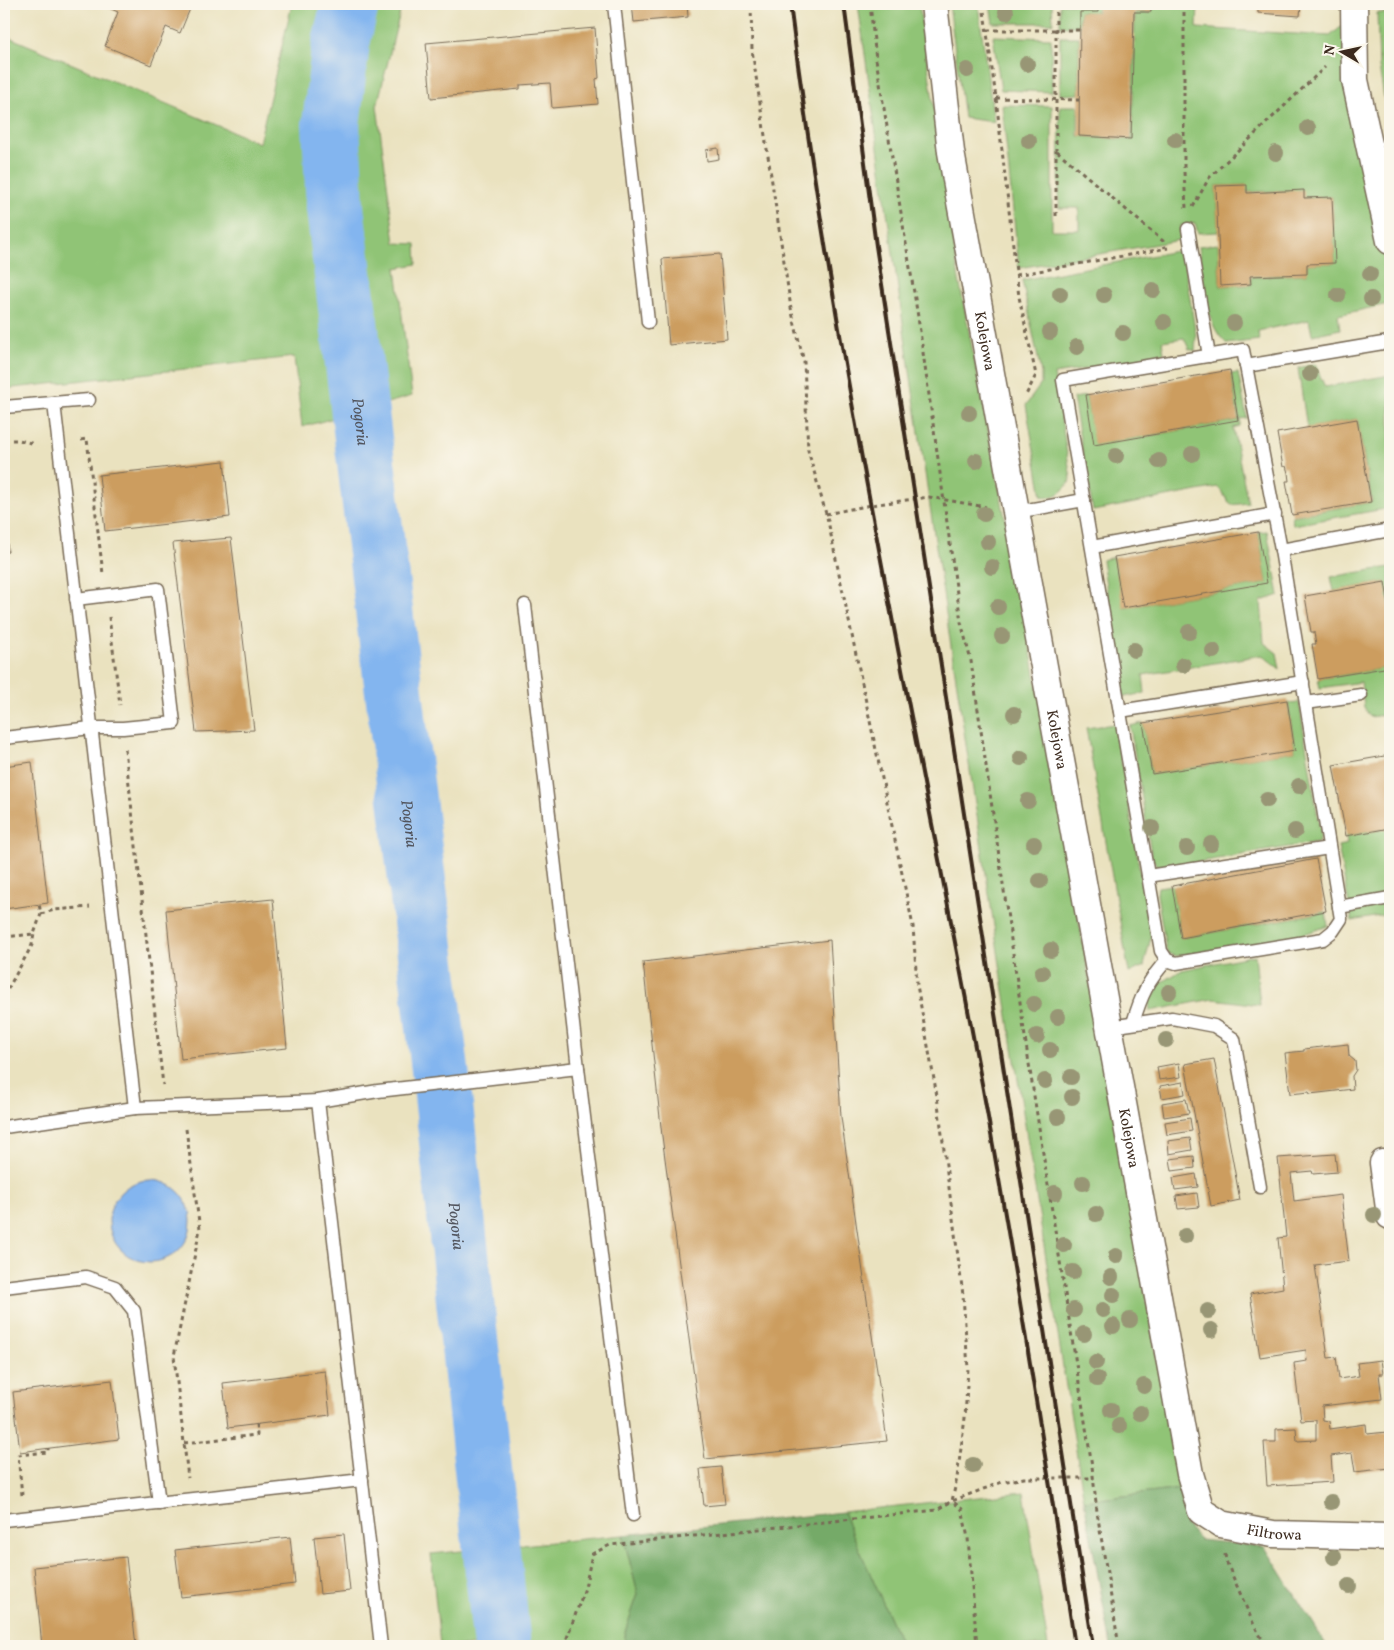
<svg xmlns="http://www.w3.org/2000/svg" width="1394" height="1650" font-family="Vollkorn,serif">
<rect width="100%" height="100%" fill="#fbf7ec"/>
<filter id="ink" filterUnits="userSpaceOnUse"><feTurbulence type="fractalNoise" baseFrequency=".02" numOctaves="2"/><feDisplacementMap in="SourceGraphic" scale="10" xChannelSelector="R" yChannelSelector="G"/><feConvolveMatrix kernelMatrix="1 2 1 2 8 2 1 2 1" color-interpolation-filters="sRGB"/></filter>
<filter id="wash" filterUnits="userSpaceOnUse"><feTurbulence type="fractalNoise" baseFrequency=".0096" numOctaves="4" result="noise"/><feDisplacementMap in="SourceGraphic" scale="20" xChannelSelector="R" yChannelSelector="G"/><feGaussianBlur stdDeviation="1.12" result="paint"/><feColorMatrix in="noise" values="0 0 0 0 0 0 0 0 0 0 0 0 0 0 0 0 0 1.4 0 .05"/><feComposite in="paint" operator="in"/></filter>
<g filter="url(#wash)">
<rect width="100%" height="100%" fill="#eae2bf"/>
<g fill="#90c476" stroke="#66774a">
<polygon points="292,4 402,4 377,106 395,243 416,244 417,264 396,268 412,396 302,427 294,357 4,389 4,35 259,143"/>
<path d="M858 4H919L959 280 1033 663 1180 1489 1084 1501C1006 1002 926 504 858 4Z"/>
<polygon points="949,4 978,4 994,122 964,118"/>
<polygon points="990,4 1052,4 1053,23 993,23"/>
<polygon points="1060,4 1097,4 1097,12 1080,12 1079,26 1060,26"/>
<path d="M1152 4H1198L1197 28 1330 36 1346 23 1363 149 1390 271V316L1388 304 1338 315 1340 329 1312 335 1309 320 1258 331 1259 340 1227 344C1203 323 1203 276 1199 246L1218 244 1220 286 1251 285V277L1307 274V264L1335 263 1332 197 1304 198 1303 190 1247 192 1246 185 1216 186 1218 232 1198 233 1195 223 1180 226V240L1019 268 1002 105 1052 106V230H1079V208H1059L1060 106H1078V136L1132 140 1135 13H1152Z"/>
<polygon points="1377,13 1390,13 1390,110 1386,110 1379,67"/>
<polygon points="993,36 1051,38 1052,92 1001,90"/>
<polygon points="1060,37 1079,37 1079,94 1060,95"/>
<path d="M1182 250 1196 336 1195 351 1189 349 1184 338 1162 341 1164 353 1161 357 1054 374 1071 479C1066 489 1055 500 1042 496L1026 405 1041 384V373L1022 280Z"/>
<polygon points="1315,364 1325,387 1390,375 1390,508 1293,525 1292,516 1372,502 1357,419 1307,428 1298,368"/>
<polygon points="1238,373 1247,418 1240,419 1240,426 1233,428 1248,503 1231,505 1218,487 1093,511 1073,398 1086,396 1095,445 1239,420 1231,374"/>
<polygon points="1267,531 1279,595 1261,601 1264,643 1277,653 1280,669 1262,655 1143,675 1145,693 1124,697 1102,560 1114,557 1124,608 1267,583 1258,532"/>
<polygon points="1390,567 1390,611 1385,582 1334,591 1331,577"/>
<polygon points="1390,667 1390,714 1370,717 1364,707 1361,682 1320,688 1318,679"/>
<polygon points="1299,702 1321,836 1318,842 1164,868 1157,865 1152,859 1130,726 1143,723 1152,774 1295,751 1288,703"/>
<polygon points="1115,724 1151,937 1144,966 1129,973 1086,728"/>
<polygon points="1390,828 1390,914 1352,921 1338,846 1347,844 1346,836"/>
<polygon points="1172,885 1181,938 1326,912 1328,926 1298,936 1177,956 1169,954 1166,949 1157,894 1158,887"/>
<polygon points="1255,955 1260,1005 1213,999 1150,1011 1149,1003 1161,983 1182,970"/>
<polygon points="1024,1492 1048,1646 902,1646 843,1512"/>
<polygon points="623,1535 638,1594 626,1629 624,1646 440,1646 431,1554"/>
</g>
<g fill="#74aa67" stroke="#586a42">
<polygon points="1180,1489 1186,1525 1200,1540 1265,1547 1327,1646 1111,1646 1084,1501"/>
<polygon points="843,1512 902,1646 624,1646 626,1629 638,1594 623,1535"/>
</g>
<circle fill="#83b5ef" stroke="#5f7086" cx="150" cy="1221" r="41"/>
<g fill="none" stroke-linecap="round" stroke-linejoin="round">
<path stroke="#83b5ef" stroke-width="58" id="s1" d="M350 4 341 43 331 124 335 208 442 1086 502 1646"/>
</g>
<g id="blocks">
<g fill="#cc9d5f">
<polygon points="100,4 192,4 180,33 166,27 151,65 105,46 118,12"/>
<polygon points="632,4 687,4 688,17 634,22"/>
<polygon points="1098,4 1151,4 1151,12 1134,12 1131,139 1079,136 1080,12 1098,12"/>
<polygon points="1258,4 1301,4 1300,16 1258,13"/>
<polygon points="595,28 599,78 596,79 598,104 552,108 550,83 520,85 520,89 431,98 426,43"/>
<polygon points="4,108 8,109 4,120"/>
<polygon points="718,148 719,159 707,161 706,150"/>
<polygon points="1247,185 1247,193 1304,190 1304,198 1332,197 1335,263 1307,264 1307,274 1250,276 1251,284 1220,286 1216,186"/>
<polygon points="720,254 727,339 669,345 662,259"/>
<polygon points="1230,370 1238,420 1094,445 1086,395"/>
<polygon points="1357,419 1371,502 1292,515 1286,481 1289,481 1288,473 1286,466 1283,467 1277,433"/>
<polygon points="224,461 230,517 105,531 99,475"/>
<polygon points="4,518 5,518 8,552 4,553"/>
<polygon points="1258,532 1267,583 1123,608 1114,557"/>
<polygon points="231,538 254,730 196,732 173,543"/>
<polygon points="1385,582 1390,612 1390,667 1318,679 1312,644 1316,644 1314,632 1311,632 1305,596"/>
<polygon points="1287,700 1295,751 1152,774 1143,723"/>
<polygon points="1390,755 1390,828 1346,836 1333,765"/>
<polygon points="32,762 48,903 4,909 4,766"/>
<polygon points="1316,859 1326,911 1181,938 1172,886"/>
<polygon points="273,899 287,1048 181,1059 166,910"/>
<polygon points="830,940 841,1117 887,1441 705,1459 662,1136 643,962"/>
<polygon points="1348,1044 1349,1056 1355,1061 1356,1070 1352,1076 1353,1089 1310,1094 1309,1092 1290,1094 1285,1053 1304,1051 1304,1049"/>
<polygon points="1214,1059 1240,1200 1211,1206 1185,1064"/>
<polygon points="1179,1063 1181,1077 1159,1080 1157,1067"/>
<polygon points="1183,1082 1185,1094 1162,1098 1160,1086"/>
<polygon points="1186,1099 1189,1113 1164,1117 1162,1103"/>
<polygon points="1190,1118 1192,1131 1167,1135 1165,1122"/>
<polygon points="1190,1138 1192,1150 1169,1154 1168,1141"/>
<polygon points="1335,1154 1337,1172 1313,1174 1312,1171 1291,1173 1294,1201 1341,1195 1349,1261 1315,1265 1328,1358 1336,1357 1339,1379 1359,1376 1357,1363 1381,1360 1383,1374 1379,1374 1382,1399 1322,1406 1323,1420 1329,1421 1330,1429 1366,1424 1367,1434 1387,1432 1390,1468 1355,1472 1352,1453 1331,1456 1333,1482 1267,1486 1264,1442 1276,1442 1276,1429 1296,1428 1297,1441 1316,1440 1316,1420 1301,1421 1294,1363 1307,1361 1306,1350 1260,1357 1250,1294 1283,1288 1278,1238 1286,1237 1278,1158"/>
<polygon points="1194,1156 1195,1168 1172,1171 1170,1159"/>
<polygon points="1196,1174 1198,1187 1175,1190 1173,1178"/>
<polygon points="1197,1193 1199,1207 1178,1209 1176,1196"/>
<polygon points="325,1371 330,1415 228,1428 223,1383"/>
<polygon points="112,1380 119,1439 20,1452 13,1392"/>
<polygon points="721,1467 725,1504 704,1506 700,1469"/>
<polygon points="344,1534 350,1591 320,1594 314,1537"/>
<polygon points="290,1537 295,1584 181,1597 175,1550"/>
<polygon points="126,1557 136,1646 42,1646 34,1567"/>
</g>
</g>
</g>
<g filter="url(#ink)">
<use href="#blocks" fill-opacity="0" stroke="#786a56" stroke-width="1"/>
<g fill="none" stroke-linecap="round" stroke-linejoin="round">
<defs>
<g id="lane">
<polyline points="614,4 648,322"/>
<polyline points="1188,229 1209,356"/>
<polygon points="1243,350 1281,550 1341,919 1333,931 1323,939 1176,963 1167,960 1161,951 1063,380"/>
<polyline points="1246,366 1389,342"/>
<polyline points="54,403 135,1108"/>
<polyline points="4,407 89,400"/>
<polyline points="1016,512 1084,500"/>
<polyline points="1092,547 1275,514"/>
<polyline points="1281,550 1390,530"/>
<polyline points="525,605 578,1068"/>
<polyline points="1306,703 1361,695"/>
<polyline points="1120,711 1303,682"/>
<polyline points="4,738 91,728 123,728 174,723 158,589 76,599"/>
<polyline points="1148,876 1329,848"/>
<polyline points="1339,907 1390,898"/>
<path d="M1133 1023C1141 996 1148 980 1167 960"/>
<polyline points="1110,1027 1172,1018 1214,1026 1234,1039 1260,1187"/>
<polyline points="318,1101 378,1091 578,1068 633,1515"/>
<polyline points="4,1127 135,1108 318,1101 381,1646"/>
<polyline points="4,1287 86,1277 115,1287 134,1311 159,1503"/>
<polyline points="4,1520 362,1480"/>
</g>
<g id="street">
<path id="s2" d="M934 4 951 152 1190 1474 1201 1511 1221 1524 1273 1534 1390 1537"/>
<polyline points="1354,4 1355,80 1390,241"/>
<polyline points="1383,1163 1390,1216"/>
</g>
</defs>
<use href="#lane" stroke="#786a56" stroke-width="15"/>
<use href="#street" stroke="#786a56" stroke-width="29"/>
<g stroke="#786a56" stroke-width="3" stroke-dasharray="4 4" stroke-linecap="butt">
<polyline points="870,4 876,59 918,317 961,622 971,661 1027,1051 1092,1466 1097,1512 1119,1646"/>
<polyline points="983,4 996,98 1019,297 1036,375 1026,395"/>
<polyline points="1056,4 1056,218"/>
<polyline points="1184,4 1184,172 1186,208"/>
<polyline points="987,30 1080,30"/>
<polyline points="996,98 1079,100"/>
<polyline points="1057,151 1163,241 1165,248"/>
<polyline points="1193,207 1209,178 1325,67"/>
<polyline points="1016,275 1168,248"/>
<polyline points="4,440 19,440 35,444"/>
<polyline points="81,440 87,439 103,574"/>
<polyline points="826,514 871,505 929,497 986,507"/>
<polyline points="109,617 120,705"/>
<polyline points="125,749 163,1085"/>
<polyline points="41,914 54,910 90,907"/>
<polyline points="4,937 34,934 41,914 39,904"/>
<polyline points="4,996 32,945 34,934"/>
<polyline points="186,1129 200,1229 174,1356 188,1478"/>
<polyline points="184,1443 257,1435 256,1424"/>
<polyline points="22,1495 18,1455 48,1452 48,1448"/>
<polyline points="1225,1554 1226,1561 1254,1625 1266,1646"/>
<polyline points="564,1646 585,1588 592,1554 610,1545 937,1510 952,1501 957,1478 965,1418 968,1368 963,1295 937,1096 917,985 913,926 828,521 808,450 804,362 791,308 752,50 751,4"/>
<polyline points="977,1646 968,1538 962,1509 952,1501 1002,1482 1024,1478 1094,1478"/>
</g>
<use href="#lane" stroke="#fff" stroke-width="12"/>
<use href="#street" stroke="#fff" stroke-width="26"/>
<g stroke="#3b2a1e" stroke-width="4">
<path d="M790 4C836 367 915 725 982 1084 1016 1271 1046 1459 1075 1646"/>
<polyline points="844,4 876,246 1093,1646"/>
</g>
</g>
<g fill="#989675">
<circle cx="1006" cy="12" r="8"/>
<circle cx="1027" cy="64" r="8"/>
<circle cx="967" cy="70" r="8"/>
<circle cx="1308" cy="128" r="8"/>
<circle cx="1175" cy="140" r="8"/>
<circle cx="1029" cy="141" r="8"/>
<circle cx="1276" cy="153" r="8"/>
<circle cx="1370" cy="274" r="8"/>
<circle cx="1153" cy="290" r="8"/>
<circle cx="1060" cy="294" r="8"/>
<circle cx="1104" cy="295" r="8"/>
<circle cx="1338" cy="295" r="8"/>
<circle cx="1371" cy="299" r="8"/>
<circle cx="1164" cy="322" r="8"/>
<circle cx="1234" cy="323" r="8"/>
<circle cx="1050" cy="332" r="8"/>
<circle cx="1123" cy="333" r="8"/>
<circle cx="1077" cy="347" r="8"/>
<circle cx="1310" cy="374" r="8"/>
<circle cx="969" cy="413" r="8"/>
<circle cx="1192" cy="454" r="8"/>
<circle cx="1116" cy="456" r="8"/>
<circle cx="976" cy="461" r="8"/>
<circle cx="1159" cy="461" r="8"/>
<circle cx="984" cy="514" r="8"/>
<circle cx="988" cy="542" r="8"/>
<circle cx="992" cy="567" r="8"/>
<circle cx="998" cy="607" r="8"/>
<circle cx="1189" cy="632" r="8"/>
<circle cx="1002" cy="636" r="8"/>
<circle cx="1134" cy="650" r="8"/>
<circle cx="1213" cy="651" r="8"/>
<circle cx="1183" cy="665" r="8"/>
<circle cx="1014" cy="714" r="8"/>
<circle cx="1021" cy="758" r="8"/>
<circle cx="1299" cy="786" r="8"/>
<circle cx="1267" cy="800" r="8"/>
<circle cx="1028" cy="801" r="8"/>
<circle cx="1152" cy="828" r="8"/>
<circle cx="1295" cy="831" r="8"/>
<circle cx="1034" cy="844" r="8"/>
<circle cx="1211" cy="844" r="8"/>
<circle cx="1187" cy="848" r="8"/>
<circle cx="1040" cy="881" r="8"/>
<circle cx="1051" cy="950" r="8"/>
<circle cx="1042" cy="973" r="8"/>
<circle cx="1169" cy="992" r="8"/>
<circle cx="1034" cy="1004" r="8"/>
<circle cx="1058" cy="1017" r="8"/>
<circle cx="1037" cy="1036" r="8"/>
<circle cx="1166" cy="1040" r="8"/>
<circle cx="1050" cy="1050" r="8"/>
<circle cx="1071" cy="1077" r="8"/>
<circle cx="1045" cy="1081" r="8"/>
<circle cx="1072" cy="1097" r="8"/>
<circle cx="1058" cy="1117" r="8"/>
<circle cx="1083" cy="1183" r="8"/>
<circle cx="1055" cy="1193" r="8"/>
<circle cx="1096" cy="1214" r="8"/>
<circle cx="1374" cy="1215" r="8"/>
<circle cx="1185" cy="1236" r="8"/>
<circle cx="1064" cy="1245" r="8"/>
<circle cx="1116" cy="1256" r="8"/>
<circle cx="1073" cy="1272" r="8"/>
<circle cx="1111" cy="1277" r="8"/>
<circle cx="1113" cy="1295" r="8"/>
<circle cx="1074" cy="1310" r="8"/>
<circle cx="1103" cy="1310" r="8"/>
<circle cx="1208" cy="1311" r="8"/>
<circle cx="1130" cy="1320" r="8"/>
<circle cx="1113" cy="1326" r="8"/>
<circle cx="1211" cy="1330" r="8"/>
<circle cx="1084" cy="1334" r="8"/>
<circle cx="1096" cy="1362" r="8"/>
<circle cx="1097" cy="1379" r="8"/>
<circle cx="1144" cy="1386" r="8"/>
<circle cx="1111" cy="1410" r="8"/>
<circle cx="1140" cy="1413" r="8"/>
<circle cx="1119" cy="1426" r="8"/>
<circle cx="973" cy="1465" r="8"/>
<circle cx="1331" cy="1502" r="8"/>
<circle cx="1334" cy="1557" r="8"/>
<circle cx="1349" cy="1586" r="8"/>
</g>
</g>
<g text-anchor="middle" stroke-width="4" stroke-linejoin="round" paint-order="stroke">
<g font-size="15" fill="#3b2a1e" stroke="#fbf7ec">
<text dy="5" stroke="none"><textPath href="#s2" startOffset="341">Kolejowa</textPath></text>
<text dy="5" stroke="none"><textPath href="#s2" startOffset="746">Kolejowa</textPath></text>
<text dy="5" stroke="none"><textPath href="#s2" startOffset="1151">Kolejowa</textPath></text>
<text dy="5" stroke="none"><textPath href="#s2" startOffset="1609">Filtrowa</textPath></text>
</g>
<g font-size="16" font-style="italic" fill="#51545d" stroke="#fbf7ec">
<text dy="6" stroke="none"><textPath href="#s1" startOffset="421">Pogoria</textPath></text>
<text dy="6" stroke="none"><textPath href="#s1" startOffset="826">Pogoria</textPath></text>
<text dy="6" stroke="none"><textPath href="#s1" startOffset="1231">Pogoria</textPath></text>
</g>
</g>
<rect width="1394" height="1650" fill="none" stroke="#fbf7ec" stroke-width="20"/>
<g transform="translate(1342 52) rotate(279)" stroke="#fbf7ec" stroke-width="4" paint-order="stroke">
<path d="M0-4L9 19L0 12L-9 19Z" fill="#3b2a1e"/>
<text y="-8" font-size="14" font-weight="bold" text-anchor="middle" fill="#3b2a1e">N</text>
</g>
</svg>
